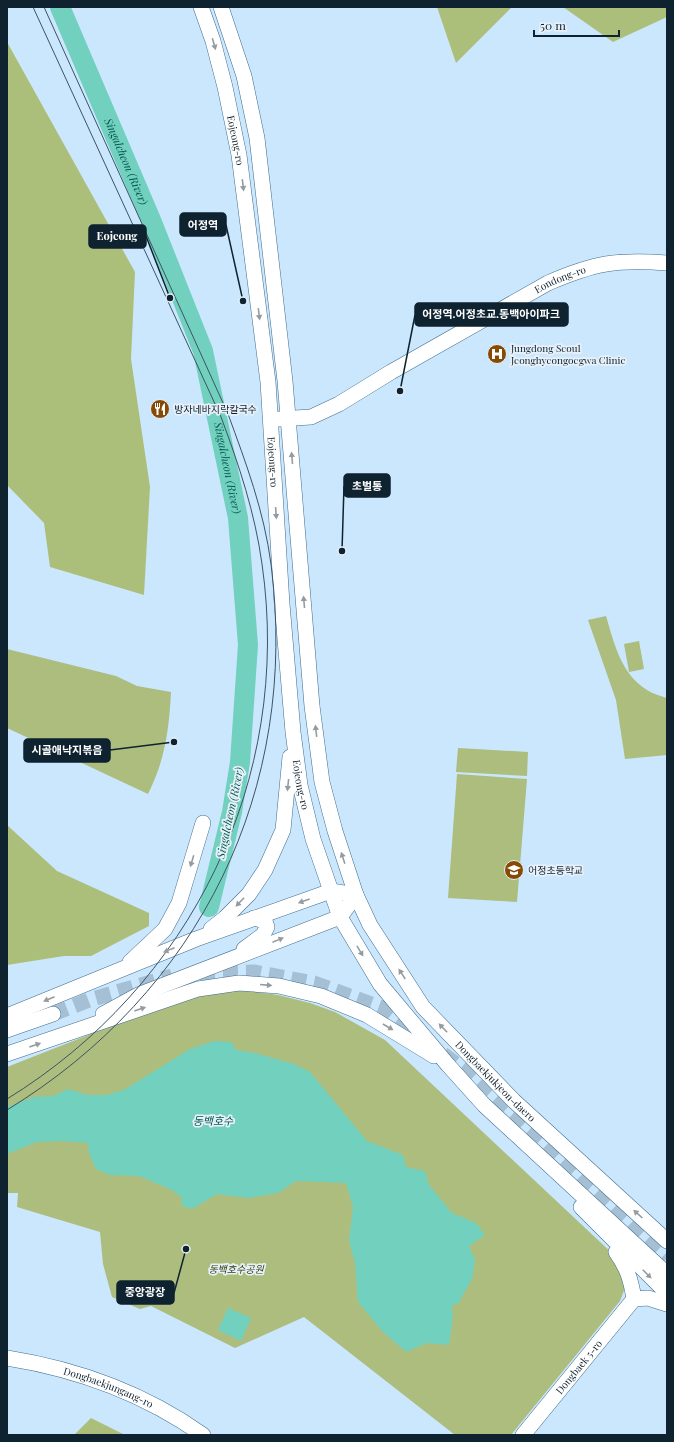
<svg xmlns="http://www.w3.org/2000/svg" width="674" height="1442" font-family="'Playfair Display','Noto Sans KR',serif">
<rect width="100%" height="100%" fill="#cae7fd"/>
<g fill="#acbd7d">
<path d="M606 616C614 643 621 674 647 690 653 694 661 696 667 698V755L625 759 616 700 588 620Z"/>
<polygon points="639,641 644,669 629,672 624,644"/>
<path d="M7 649 116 676 137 686 171 692C169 730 165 760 148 794L7 728Z"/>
<polygon points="458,748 528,752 527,776 456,772"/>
<polygon points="457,774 527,779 517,902 448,898"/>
<polygon points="214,991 251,991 278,995 310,1003 335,1012 385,1040 615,1256 625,1288 620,1301 511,1435 455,1435 304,1317 235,1348 151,1306 140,1309 112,1297 103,1264 100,1232 17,1207 18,1193 7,1193 7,1067 124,1021"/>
</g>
<g fill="#acbf7a">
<polygon points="437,7 512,7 456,63"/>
<polygon points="563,7 667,7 667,17 613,42"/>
<polygon points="7,42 135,272 131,359 150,487 144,595 50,567 44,523 7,485"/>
<polygon points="7,825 57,871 149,913 149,926 91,956 64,956 7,965"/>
<polygon points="91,1418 125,1435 74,1435"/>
</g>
<g fill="#72d0bf">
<polygon points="214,1041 231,1042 236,1050 255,1053 294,1064 310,1072 367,1141 403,1155 406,1167 425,1171 429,1185 452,1213 476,1223 485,1235 469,1246 475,1260 472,1279 458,1304 451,1306 453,1315 449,1345 427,1343 406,1352 382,1331 358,1302 355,1263 349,1241 353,1207 346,1183 296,1181 278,1193 248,1198 217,1194 192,1209 182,1206 182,1198 172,1190 139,1176 110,1175 96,1169 89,1153 88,1143 63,1141 37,1142 7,1154 7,1107 34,1097 53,1096 68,1089 87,1095 106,1095 124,1090 190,1049"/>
<polygon points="228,1308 251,1318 241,1341 218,1330"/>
</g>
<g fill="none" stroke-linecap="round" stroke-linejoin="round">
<path stroke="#72d0bf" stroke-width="20" id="s1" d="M60 7 151 220 203 351 238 518 248 645 240 762 232 812 209 907"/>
<g stroke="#a5c0d4" stroke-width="15" stroke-dasharray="15 8" stroke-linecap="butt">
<polyline points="200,973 254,972 314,983 385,1009 419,1035"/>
<polyline points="53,1014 89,1000 172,976"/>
<polyline points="443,1054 473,1077 667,1258"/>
</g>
<defs>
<g id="secondary">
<path id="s2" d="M201 7 213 41 225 87 239 155 268 382 282 604 293 732 300 785 313 839 340 917 380 984 448 1065 484 1105 667 1274"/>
<path id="s3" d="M221 7 244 76 257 138 285 381 312 706 322 782 335 831 356 895 370 925 423 1007 514 1101 667 1241"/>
<path id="s4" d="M279 419 311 417 339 404 391 372 548 283C594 263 617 259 667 263"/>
<polyline points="211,929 225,918 249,894 265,870 283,830 290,757"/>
<polyline points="244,949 263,935 267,927 265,921 254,918"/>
<polyline points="130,962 165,929 179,903 203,823"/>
<polyline points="103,1014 138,995 340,917 356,895"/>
<polyline points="7,1016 196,939 331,891 356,895"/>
<polyline points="7,1030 53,1014"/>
<polyline points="7,1054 198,989 239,983 279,986 321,996 367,1015 434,1056"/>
<polyline points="581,1207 667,1293"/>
<path d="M616 1252C627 1267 631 1280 634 1299"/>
<polyline points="634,1299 648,1298 667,1304"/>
<path id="s5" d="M7 1358C76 1369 145 1394 203 1435"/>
<path id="s6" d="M523 1435 634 1299"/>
</g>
</defs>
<use href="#secondary" stroke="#406d8d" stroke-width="16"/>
<use href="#secondary" stroke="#fff" stroke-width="15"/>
<g stroke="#3d5362" stroke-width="1">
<path d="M7 1099C191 986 293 779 262 564 255 513 239 465 221 417L33 7"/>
<path d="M7 1110C200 992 300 789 271 564 264 511 246 463 228 414L44 7"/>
</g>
</g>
<defs><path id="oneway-solid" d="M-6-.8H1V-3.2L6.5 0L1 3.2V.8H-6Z"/></defs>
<g fill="#939ca1">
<use href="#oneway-solid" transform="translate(214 44) rotate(74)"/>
<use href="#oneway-solid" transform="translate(243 185) rotate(83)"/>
<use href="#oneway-solid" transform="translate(259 314) rotate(83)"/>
<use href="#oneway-solid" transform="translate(292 458) rotate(-95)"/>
<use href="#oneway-solid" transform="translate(276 513) rotate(86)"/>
<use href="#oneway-solid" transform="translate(304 602) rotate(-95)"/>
<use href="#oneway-solid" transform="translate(316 731) rotate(-97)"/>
<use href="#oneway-solid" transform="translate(288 785) rotate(96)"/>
<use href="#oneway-solid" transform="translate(343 858) rotate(-108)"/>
<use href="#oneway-solid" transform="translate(192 861) rotate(107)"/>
<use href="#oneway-solid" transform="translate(304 901) rotate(160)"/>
<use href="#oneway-solid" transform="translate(240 902) rotate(134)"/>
<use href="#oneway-solid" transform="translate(278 940) rotate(-22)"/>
<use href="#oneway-solid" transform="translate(169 950) rotate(158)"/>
<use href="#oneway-solid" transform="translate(360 951) rotate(59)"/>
<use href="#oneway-solid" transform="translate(402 974) rotate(-123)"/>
<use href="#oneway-solid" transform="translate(266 985) rotate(5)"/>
<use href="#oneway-solid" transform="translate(49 999) rotate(157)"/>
<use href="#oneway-solid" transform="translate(140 1009) rotate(-19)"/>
<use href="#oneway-solid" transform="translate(388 1027) rotate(30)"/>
<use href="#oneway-solid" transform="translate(443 1028) rotate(-134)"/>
<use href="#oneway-solid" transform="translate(35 1045) rotate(-19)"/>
<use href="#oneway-solid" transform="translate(638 1214) rotate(-138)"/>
<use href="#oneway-solid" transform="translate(647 1274) rotate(45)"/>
</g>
<defs>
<symbol id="hospital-disc" viewBox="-11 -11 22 22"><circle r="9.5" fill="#864a04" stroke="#e8f1f9"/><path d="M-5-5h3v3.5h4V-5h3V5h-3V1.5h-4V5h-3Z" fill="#fff"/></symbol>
<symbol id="restaurant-disc" viewBox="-11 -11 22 22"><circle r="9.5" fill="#864a04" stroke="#e8f1f9"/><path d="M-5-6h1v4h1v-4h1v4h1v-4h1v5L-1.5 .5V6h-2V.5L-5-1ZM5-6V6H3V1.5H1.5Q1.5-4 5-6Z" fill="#fff"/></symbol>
<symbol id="school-disc" viewBox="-11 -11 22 22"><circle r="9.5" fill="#864a04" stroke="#e8f1f9"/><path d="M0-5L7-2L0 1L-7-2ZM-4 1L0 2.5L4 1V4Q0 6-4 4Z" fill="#fff"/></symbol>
</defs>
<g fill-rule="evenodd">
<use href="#hospital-disc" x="486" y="343" width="22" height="22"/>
<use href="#restaurant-disc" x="149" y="398" width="22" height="22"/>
<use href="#school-disc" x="503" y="859" width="22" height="22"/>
</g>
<g text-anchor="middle" stroke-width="3.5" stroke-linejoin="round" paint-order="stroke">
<g font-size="10" fill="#0f222f" stroke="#e8f1f9">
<text dy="4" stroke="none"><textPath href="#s2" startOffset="138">Eojeong-ro</textPath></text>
<text dy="4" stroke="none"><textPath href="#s4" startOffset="317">Eondong-ro</textPath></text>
<text dy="4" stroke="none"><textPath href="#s2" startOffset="462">Eojeong-ro</textPath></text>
<text dy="4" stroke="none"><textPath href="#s2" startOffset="786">Eojeong-ro</textPath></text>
<text dy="4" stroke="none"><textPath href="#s3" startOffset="1136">Dongbaekjukjeon-daero</textPath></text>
<text dy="4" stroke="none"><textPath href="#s6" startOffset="88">Dongbaek 5-ro</textPath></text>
<text dy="4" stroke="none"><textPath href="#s5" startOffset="106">Dongbaekjungang-ro</textPath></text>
</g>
<g font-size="10" fill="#0f222f" stroke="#e8f1f9" text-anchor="start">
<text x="511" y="352">Jungdong Seoul<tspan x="511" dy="12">Jeonghyeongoegwa Clinic</tspan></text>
<text x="174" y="413">방자네바지락칼국수</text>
<text x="528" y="874">어정초등학교</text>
</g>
<g font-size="10" font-style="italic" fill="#323c07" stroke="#e8f1f9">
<text x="236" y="1273">동백호수공원</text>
</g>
<g font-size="11" font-style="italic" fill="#02584e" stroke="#e8f1f9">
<text dy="4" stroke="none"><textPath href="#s1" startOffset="168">Singalcheon (River)</textPath></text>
<text dy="4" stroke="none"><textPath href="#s1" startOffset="492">Singalcheon (River)</textPath></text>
<text transform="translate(230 813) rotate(-78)" y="4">Singalcheon (River)</text>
<text x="213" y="1125">동백호수</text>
</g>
</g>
<path fill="none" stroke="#0f222f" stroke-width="1.5" d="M243 301L226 225M170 298L146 236M400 391L415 315M342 551L344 486M174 742L110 750M186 1249L174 1293"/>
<g fill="#0f222f" stroke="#e8f1f9" stroke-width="1.5">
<circle cx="243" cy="301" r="4"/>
<circle cx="170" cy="298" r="4"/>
<circle cx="400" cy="391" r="4"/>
<circle cx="342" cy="551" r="4"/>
<circle cx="174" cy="742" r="4"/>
<circle cx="186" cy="1249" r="4"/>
</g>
<g fill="#0f222f" stroke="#0f222f" stroke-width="1.5">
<rect x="180" y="213" width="46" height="23" rx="4"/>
<rect x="89" y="225" width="57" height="23" rx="4"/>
<rect x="415" y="303" width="153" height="23" rx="4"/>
<rect x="344" y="474" width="46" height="23" rx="4"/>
<rect x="24" y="739" width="86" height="23" rx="4"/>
<rect x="117" y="1281" width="57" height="23" rx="4"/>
</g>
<g font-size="11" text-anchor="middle" font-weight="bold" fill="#fff">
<text x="203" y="229">어정역</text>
<text x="117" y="240">Eojeong</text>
<text x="491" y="318">어정역.어정초교.동백아이파크</text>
<text x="367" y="490">초벌통</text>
<text x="67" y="754">시골애낙지볶음</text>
<text x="145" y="1296">중앙광장</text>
</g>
<rect width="674" height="1442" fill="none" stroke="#0f222f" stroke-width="16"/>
<path d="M534 30v6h85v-6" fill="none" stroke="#0f222f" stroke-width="2"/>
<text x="540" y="30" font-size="12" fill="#0f222f" stroke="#e8f1f9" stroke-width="3" paint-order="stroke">50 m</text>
</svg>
